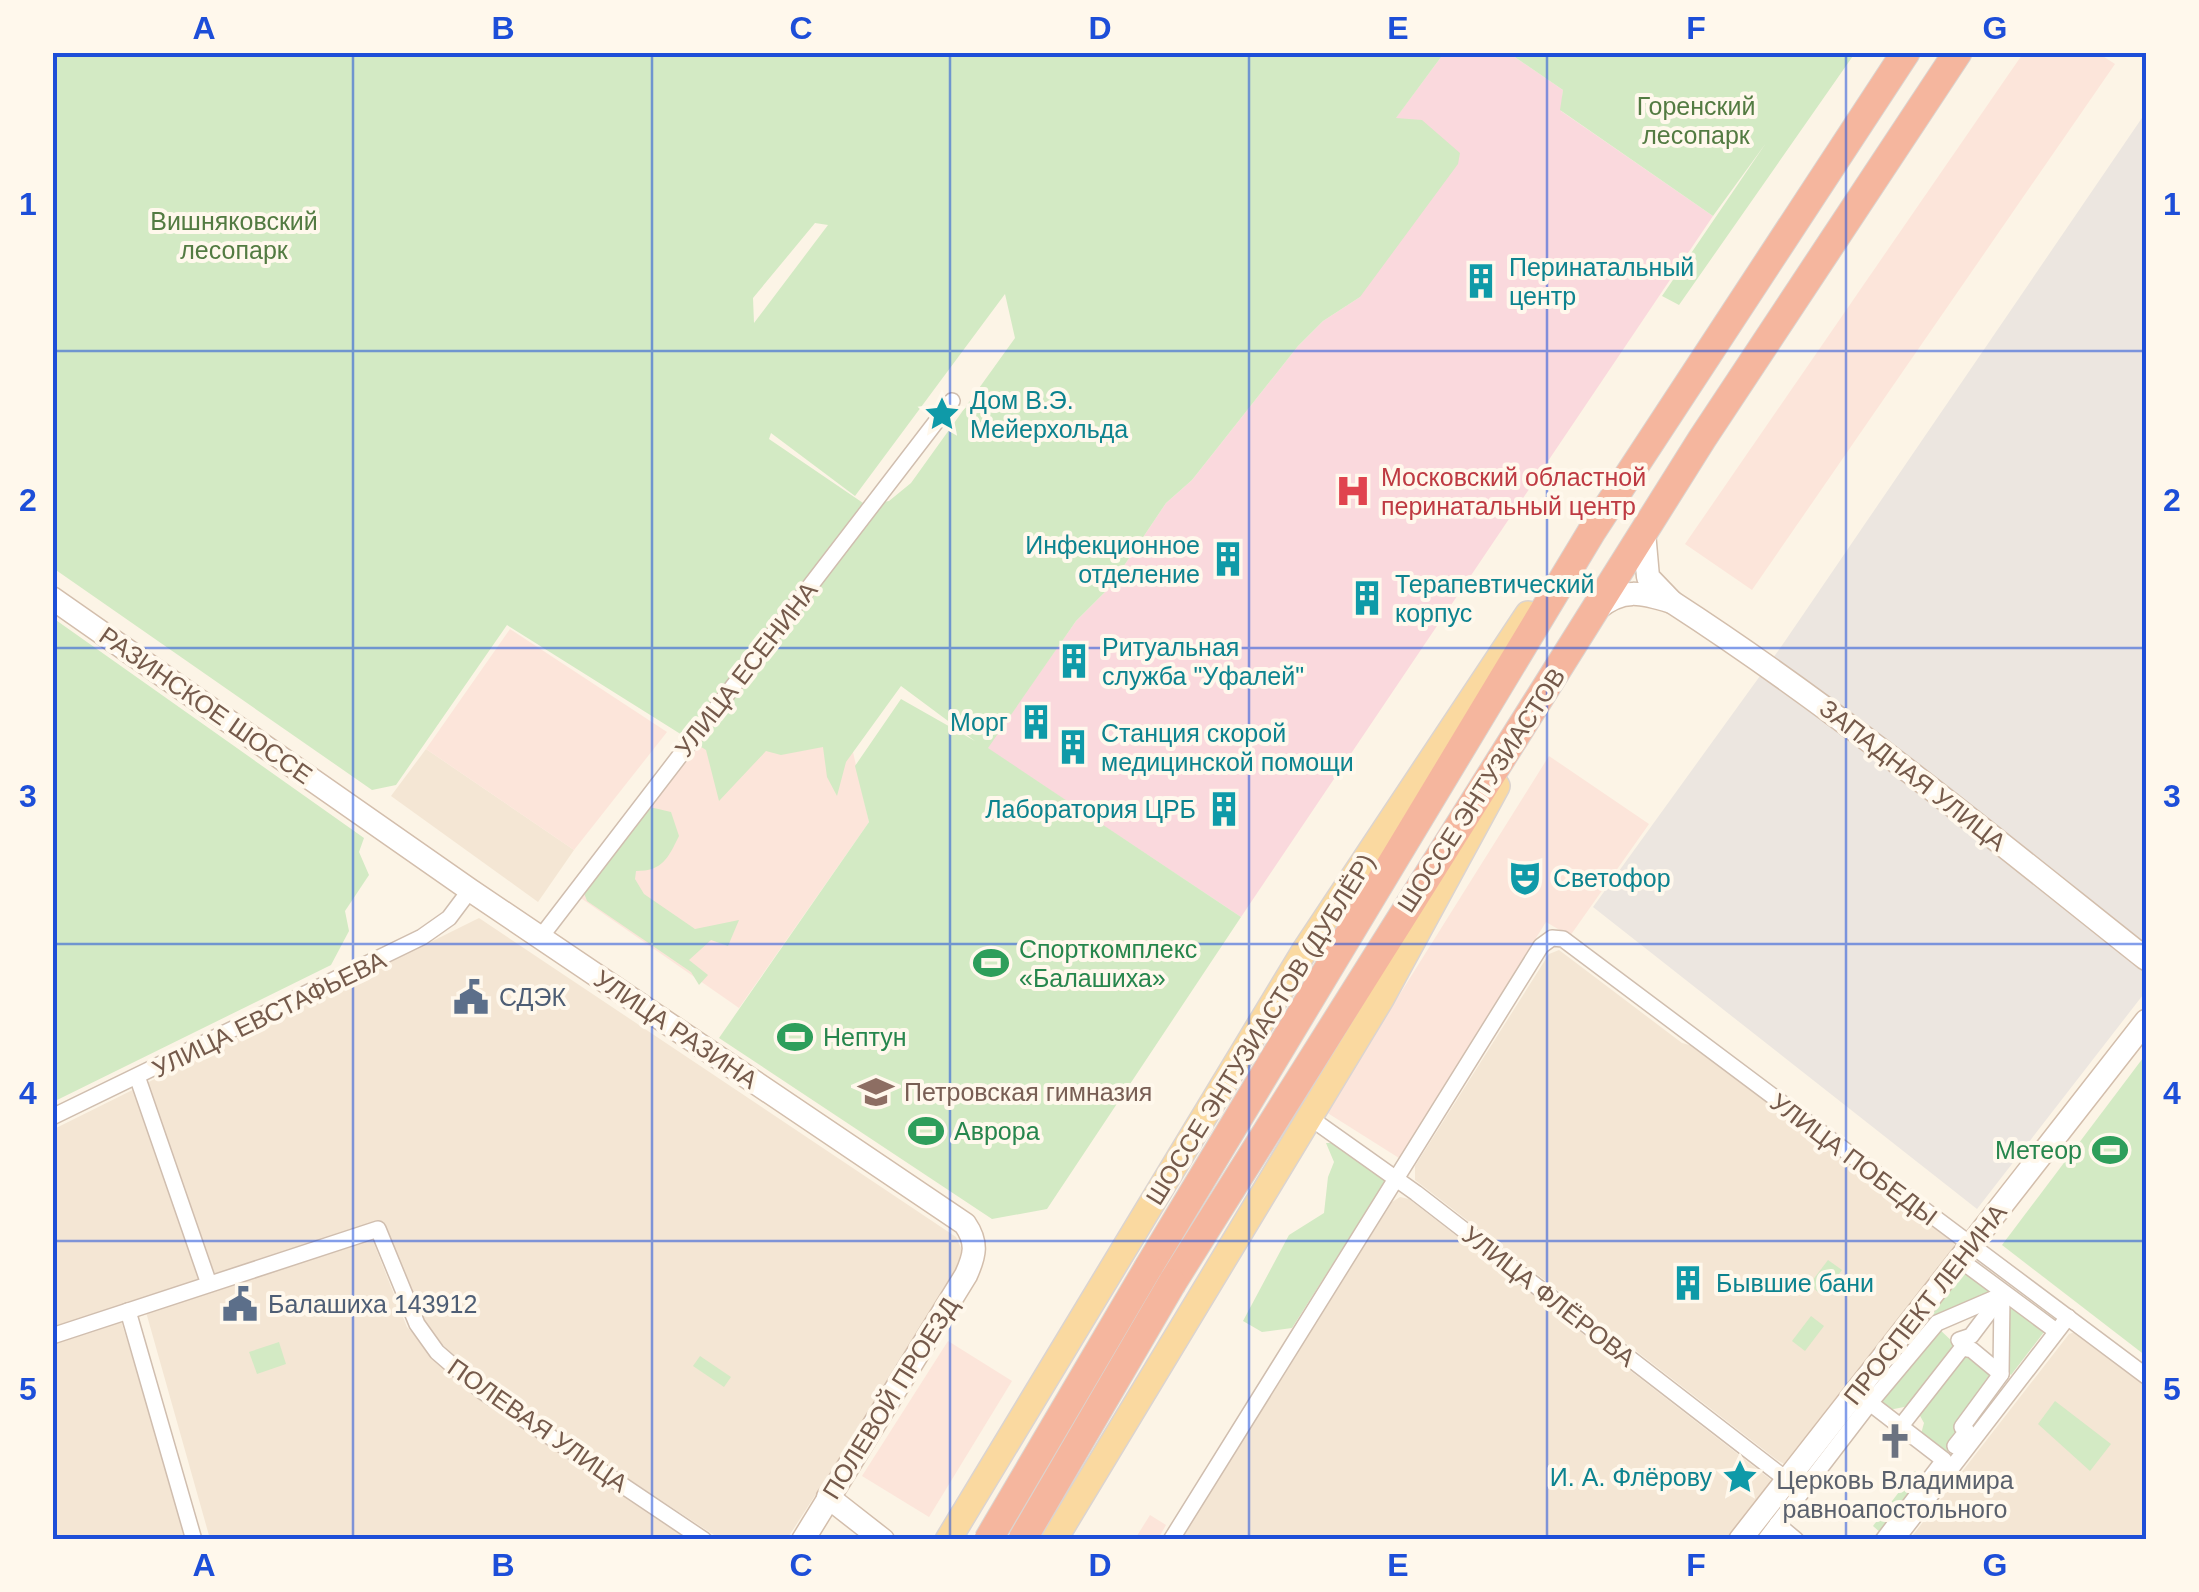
<svg xmlns="http://www.w3.org/2000/svg" width="2199" height="1592" font-family="Arial,sans-serif">
<rect width="100%" height="100%" fill="#fcf4e6"/>
<g fill="#f4e6d4">
<polygon points="426,749 574,850 538,902 391,796"/>
<polygon points="479,918 956,1237 962,1250 961,1269 787,1539 720,1539 478,1380 436,1338 418,1311 381,1226 53,1328 52,1130"/>
<polygon points="1559,950 1682,1043 1697,1047 1954,1243 1956,1248 1792,1461 1784,1464 1777,1460 1415,1180 1415,1166 1549,954"/>
<polygon points="1400,1197 1409,1199 1770,1479 1773,1482 1734,1539 1180,1540 1392,1202"/>
<polygon points="371,1236 407,1327 479,1399 692,1539 210,1539 146,1312"/>
<polygon points="121,1321 189,1539 53,1539 52,1343"/>
<polygon points="2075,1332 2146,1384 2146,1539 1909,1540 2069,1334"/>
</g>
<g fill="#fce5da">
<polygon points="2024,52 2098,53 2115,64 1752,590 1685,544"/>
<polygon points="510,629 667,732 574,850 426,749"/>
<polygon points="761,661 850,739 869,822 739,1008 575,894"/>
<polygon points="1549,756 1649,824 1570,936 1546,922 1399,1158 1326,1112"/>
<polygon points="948,1341 1012,1381 929,1517 862,1476"/>
<polygon points="1150,1515 1166,1525 1158,1539 1135,1539"/>
</g>
<polygon fill="#ece6e0" points="2146,112 2146,991 1977,1209 1593,907 1783,644"/>
<polygon fill="#fad9dd" points="1444,53 1509,53 1563,90 1561,111 1713,216 1241,917 987,748 1076,621 1109,588 1166,503 1192,480 1298,346 1323,321 1360,297 1395,119"/>
<g fill="#d3eac4" fill-rule="evenodd">
<path d="M53 53H1444L1396 118 1422 120 1460 153 1458 164 1360 297 1323 321 1298 346 1192 480 1166 503 1109 588 1076 621 988 748 1241 917 1047 1209 992 1219 719 1038 869 822 855 766 901 699 975 741 901 686 846 762 837 796 827 777 823 747 781 755 766 751 719 801 706 750 507 625 396 785 372 790 53 568ZM815 223 828 225 754 323 753 298ZM1005 294 1015 338 911 483 889 501 866 505 769 439 771 433 855 496Z"/>
<polygon points="1509,53 1855,52 1855,53 1679,305 1662,296 1766,143 1713,216 1560,110 1563,90"/>
<polygon points="53,618 364,838 359,852 369,875 345,911 349,931 331,965 53,1102"/>
<path d="M654 808 671 812 679 836C668 858 663 871 636 871L635 879 644 894 695 929 739 920 728 946 711 940 689 960 708 975 699 985 691 972 587 901 584 893 645 809Z"/>
<polygon points="2146,1054 2146,1356 2002,1245"/>
<polygon points="1326,1143 1332,1143 1386,1180 1292,1328 1262,1332 1243,1321 1289,1235 1324,1213 1328,1177 1334,1162"/>
<polygon points="1828,1260 1842,1270 1822,1295 1809,1285"/>
<polygon points="1964,1270 1994,1294 1937,1317 1931,1313"/>
<polygon points="2005,1302 2044,1332 2011,1375 2004,1370"/>
<polygon points="1811,1316 1824,1326 1805,1351 1792,1341"/>
<polygon points="1938,1328 1956,1345 1909,1406 1889,1410 1874,1398"/>
<polygon points="279,1342 286,1364 257,1374 249,1352"/>
<polygon points="1966,1354 1998,1375 1946,1454 1921,1434 1924,1423 1919,1414"/>
<polygon points="700,1356 731,1377 724,1387 693,1366"/>
<polygon points="2055,1401 2111,1444 2090,1471 2038,1424"/>
<polygon points="1915,1471 1924,1478 1881,1533 1873,1526"/>
</g>
<g fill="none" stroke-linecap="round" stroke-linejoin="round">
<defs>
<g id="street">
<polyline points="540,938 952,401"/>
<polyline points="138,1079 209,1284"/>
<polyline points="52,1117 422,937 449,918 470,890"/>
<polyline points="1309,1117 1416,1193 1787,1480"/>
<polyline points="1967,1265 2052,1328"/>
<polyline points="128,1311 194,1540"/>
<polyline points="52,1336 378,1229 417,1324 437,1352 482,1391 704,1540"/>
<polyline points="1959,1340 1971,1336 2002,1295"/>
<polyline points="1870,1403 1937,1323 2002,1295 2001,1374"/>
<polyline points="1901,1426 1962,1348"/>
<polyline points="1955,1446 1967,1431 1962,1427 2001,1374 1972,1350 1962,1348"/>
<polyline points="1777,1524 1796,1540"/>
<polyline points="1171,1540 1541,946 1552,938 1563,939 2146,1376"/>
<polyline points="1765,1540 1870,1403 1944,1460 1883,1540"/>
<polyline points="1896,1540 2068,1317"/>
</g>
<g id="secondary">
<path d="M52 598 470 890 965 1224C978 1243 975 1255 966 1275L803 1540"/>
<path d="M1672 602C1839 710 1991 836 2146 959"/>
<path d="M1597 609C1623 587 1642 593 1672 602L1648 577 1644 532"/>
<polyline points="828,1497 883,1540"/>
<polyline points="1740,1540 2146,1021"/>
</g>
<g id="primary">
<polyline points="948,1540 1305,950 1528,614"/>
<polyline points="1054,1540 1381,999 1497,786"/>
</g>
<g id="highway">
<polyline points="1148,1268 1592,531 1906,52"/>
<polyline points="1172,1283 1702,439 1958,52"/>
</g>
</defs>
<use href="#street" stroke="#d0beaf" stroke-width="18"/>
<use href="#secondary" stroke="#d3beac" stroke-width="25"/>
<use href="#primary" stroke="#dbd4d0" stroke-width="28"/>
<use href="#highway" stroke="#dbd4d0" stroke-width="30"/>
<use href="#street" stroke="#fff" stroke-width="15"/>
<use href="#secondary" stroke="#fff" stroke-width="22"/>
<use href="#primary" stroke="#fad9a0" stroke-width="25"/>
<use href="#highway" stroke="#f5b69e" stroke-width="28"/>
<defs>
<g id="highway-bridge">
<polyline points="988,1540 1148,1268"/>
<polyline points="1022,1540 1172,1283"/>
</g>
</defs>
<use href="#highway-bridge" stroke="#dbd4d0" stroke-width="30" stroke-linecap="butt"/>
<use href="#highway-bridge" stroke="#f5b69e" stroke-width="28"/>
</g>
<path fill="none" stroke="#1d4ed8" stroke-width="2.5" stroke-opacity="0.55" d="M353 52V1540M652 52V1540M950 52V1540M1249 52V1540M1547 52V1540M1846 52V1540M52 351H2146M52 648H2146M52 944H2146M52 1241H2146"/>
<defs>
<symbol id="building-bare" viewBox="-9 -9 18 18"><path d="M-4-6H4V6H1V3H-1V6H-4ZM-2.5-4.3h1.7v1.8h-1.7ZM.8-4.3h1.7v1.8H.8ZM-2.5-1h1.7V.8h-1.7ZM.8-1h1.7V.8H.8Z" fill="#0f9aa8" stroke="#fff8ec" stroke-width="2.5" paint-order="stroke"/></symbol>
<symbol id="sight-bare" viewBox="-9 -9 18 18"><path d="M0-6L1.8-2.2L6-1.7L2.9 1.2L3.7 5.4L0 3.3L-3.7 5.4L-2.9 1.2L-6-1.7L-1.8-2.2Z" fill="#0f9aa8" stroke="#fff8ec" stroke-width="2.5" paint-order="stroke"/></symbol>
<symbol id="hospital-bare" viewBox="-9 -9 18 18"><path d="M-5-5h3v3.5h4V-5h3V5h-3V1.5h-4V5h-3Z" fill="#e0444e" stroke="#fff8ec" stroke-width="2.5" paint-order="stroke"/></symbol>
<symbol id="theatre-bare" viewBox="-9 -9 18 18"><path d="M-5-5.5Q0-4 5-5.5V0Q5 5 0 6Q-5 5-5 0ZM-3.3-2.5H-1v1.5H-3.3ZM1-2.5H3.3v1.5H1ZM-2.8 1Q0 5.5 2.8 1Z" fill="#0f9aa8" stroke="#fff8ec" stroke-width="2.5" paint-order="stroke"/></symbol>
<symbol id="stadium-bare" viewBox="-9 -9 18 18"><path d="M0-5a6.5 5 0 1 0 0 10a6.5 5 0 1 0 0-10ZM-3.5-1.8h7v3.6h-7Z" fill="#2e9e5b" stroke="#fff8ec" stroke-width="2.5" paint-order="stroke"/></symbol>
<symbol id="civic-bare" viewBox="-9 -9 18 18"><path d="M-.6-6.5H3V-4.5H.6V-3L4-1V1h2V6H-6V1h2V-1L-.6-3ZM-1.2 2.5V6h2.4V2.5Z" fill="#5c6f8a" stroke="#fff8ec" stroke-width="2.5" paint-order="stroke"/></symbol>
<symbol id="school-bare" viewBox="-9 -9 18 18"><path d="M0-5L7-2L0 1L-7-2ZM-4 1L0 2.5L4 1V4Q0 6-4 4Z" fill="#8d6e63" stroke="#fff8ec" stroke-width="2.5" paint-order="stroke"/></symbol>
<symbol id="church-bare" viewBox="-9 -9 18 18"><path d="M-1.2-6h2.4v3.5h3.3v2.4h-3.3V6h-2.4V-.1h-3.3v-2.4h3.3Z" fill="#6b7280" stroke="#fff8ec" stroke-width="2.5" paint-order="stroke"/></symbol>
</defs>
<g fill-rule="evenodd">
<use href="#building-bare" x="1456" y="256" width="50" height="50"/>
<use href="#sight-bare" x="917" y="389" width="50" height="50"/>
<use href="#hospital-bare" x="1328" y="466" width="50" height="50"/>
<use href="#building-bare" x="1203" y="534" width="50" height="50"/>
<use href="#building-bare" x="1342" y="573" width="50" height="50"/>
<use href="#building-bare" x="1049" y="636" width="50" height="50"/>
<use href="#building-bare" x="1011" y="697" width="50" height="50"/>
<use href="#building-bare" x="1048" y="722" width="50" height="50"/>
<use href="#building-bare" x="1199" y="784" width="50" height="50"/>
<use href="#theatre-bare" x="1500" y="853" width="50" height="50"/>
<use href="#stadium-bare" x="966" y="938" width="50" height="50"/>
<use href="#civic-bare" x="446" y="972" width="50" height="50"/>
<use href="#stadium-bare" x="770" y="1012" width="50" height="50"/>
<use href="#school-bare" x="851" y="1067" width="50" height="50"/>
<use href="#stadium-bare" x="901" y="1106" width="50" height="50"/>
<use href="#stadium-bare" x="2085" y="1125" width="50" height="50"/>
<use href="#building-bare" x="1663" y="1258" width="50" height="50"/>
<use href="#civic-bare" x="215" y="1279" width="50" height="50"/>
<use href="#church-bare" x="1870" y="1416" width="50" height="50"/>
<use href="#sight-bare" x="1715" y="1452" width="50" height="50"/>
</g>
<g text-anchor="middle" stroke-width="8" stroke-linejoin="round" paint-order="stroke">
<g font-size="25" fill="#537b42" stroke="#fff8ec">
<text x="1696" y="115">Горенский<tspan x="1696" dy="29">лесопарк</tspan></text>
<text x="234" y="230">Вишняковский<tspan x="234" dy="29">лесопарк</tspan></text>
</g>
<g font-size="25" fill="#0d838f" stroke="#fff8ec" text-anchor="start">
<text x="1509" y="276">Перинатальный<tspan x="1509" dy="29">центр</tspan></text>
<text x="970" y="409">Дом В.Э.<tspan x="970" dy="29">Мейерхольда</tspan></text>
<text x="1200" y="554" text-anchor="end">Инфекционное<tspan x="1200" dy="29">отделение</tspan></text>
<text x="1395" y="593">Терапевтический<tspan x="1395" dy="29">корпус</tspan></text>
<text x="1102" y="656">Ритуальная<tspan x="1102" dy="29">служба "Уфалей"</tspan></text>
<text x="1008" y="731" text-anchor="end">Морг</text>
<text x="1101" y="742">Станция скорой<tspan x="1101" dy="29">медицинской помощи</tspan></text>
<text x="1196" y="818" text-anchor="end">Лаборатория ЦРБ</text>
<text x="1553" y="887">Светофор</text>
<text x="1716" y="1292">Бывшие бани</text>
<text x="1712" y="1486" text-anchor="end">И. А. Флёрову</text>
</g>
<g font-size="25" fill="#be3a42" stroke="#fff8ec" text-anchor="start">
<text x="1381" y="486">Московский областной<tspan x="1381" dy="29">перинатальный центр</tspan></text>
</g>
<g font-size="25" fill="#755a4b" stroke="#fff8ec">
<text transform="translate(746 669) rotate(-52)" y="9">УЛИЦА ЕСЕНИНА</text>
<text transform="translate(206 705) rotate(35)" y="9">РАЗИНСКОЕ ШОССЕ</text>
<text transform="translate(1913 775) rotate(38)" y="9">ЗАПАДНАЯ УЛИЦА</text>
<text transform="translate(1481 790) rotate(-57)" y="9">ШОССЕ ЭНТУЗИАСТОВ</text>
<text transform="translate(269 1014) rotate(-26)" y="9">УЛИЦА ЕВСТАФЬЕВА</text>
<text transform="translate(676 1029) rotate(34)" y="9">УЛИЦА РАЗИНА</text>
<text transform="translate(1260 1029) rotate(-58)" y="9">ШОССЕ ЭНТУЗИАСТОВ (ДУБЛЁР)</text>
<text transform="translate(1854 1159) rotate(37)" y="9">УЛИЦА ПОБЕДЫ</text>
<text transform="translate(1549 1296) rotate(38)" y="9">УЛИЦА ФЛЁРОВА</text>
<text transform="translate(1925 1304) rotate(-52)" y="9">ПРОСПЕКТ ЛЕНИНА</text>
<text transform="translate(890 1398) rotate(-58)" y="9">ПОЛЕВОЙ ПРОЕЗД</text>
<text transform="translate(538 1425) rotate(35)" y="9">ПОЛЕВАЯ УЛИЦА</text>
</g>
<g font-size="25" fill="#27864d" stroke="#fff8ec" text-anchor="start">
<text x="1019" y="958">Спорткомплекс<tspan x="1019" dy="29">«Балашиха»</tspan></text>
<text x="823" y="1046">Нептун</text>
<text x="954" y="1140">Аврора</text>
<text x="2082" y="1159" text-anchor="end">Метеор</text>
</g>
<g font-size="25" fill="#4e5e75" stroke="#fff8ec" text-anchor="start">
<text x="499" y="1006">СДЭК</text>
<text x="268" y="1313">Балашиха 143912</text>
</g>
<g font-size="25" fill="#785e54" stroke="#fff8ec" text-anchor="start">
<text x="904" y="1101">Петровская гимназия</text>
</g>
<g font-size="25" fill="#5b616d" stroke="#fff8ec">
<text x="1895" y="1489">Церковь Владимира<tspan x="1895" dy="29">равноапостольного</tspan></text>
</g>
</g>
<rect width="2199" height="1592" fill="none" stroke="#fff8ec" stroke-width="110"/>
<rect x="55" y="55" width="2089" height="1482" fill="none" stroke="#1d4ed8" stroke-width="4"/>
<g font-size="32" text-anchor="middle" font-weight="bold" fill="#1d4ed8">
<text x="204" y="39">A</text>
<text x="503" y="39">B</text>
<text x="801" y="39">C</text>
<text x="1100" y="39">D</text>
<text x="1398" y="39">E</text>
<text x="1696" y="39">F</text>
<text x="1995" y="39">G</text>
<text x="28" y="215">1</text>
<text x="2172" y="215">1</text>
<text x="28" y="511">2</text>
<text x="2172" y="511">2</text>
<text x="28" y="807">3</text>
<text x="2172" y="807">3</text>
<text x="28" y="1104">4</text>
<text x="2172" y="1104">4</text>
<text x="28" y="1400">5</text>
<text x="2172" y="1400">5</text>
<text x="204" y="1576">A</text>
<text x="503" y="1576">B</text>
<text x="801" y="1576">C</text>
<text x="1100" y="1576">D</text>
<text x="1398" y="1576">E</text>
<text x="1696" y="1576">F</text>
<text x="1995" y="1576">G</text>
</g>
</svg>
